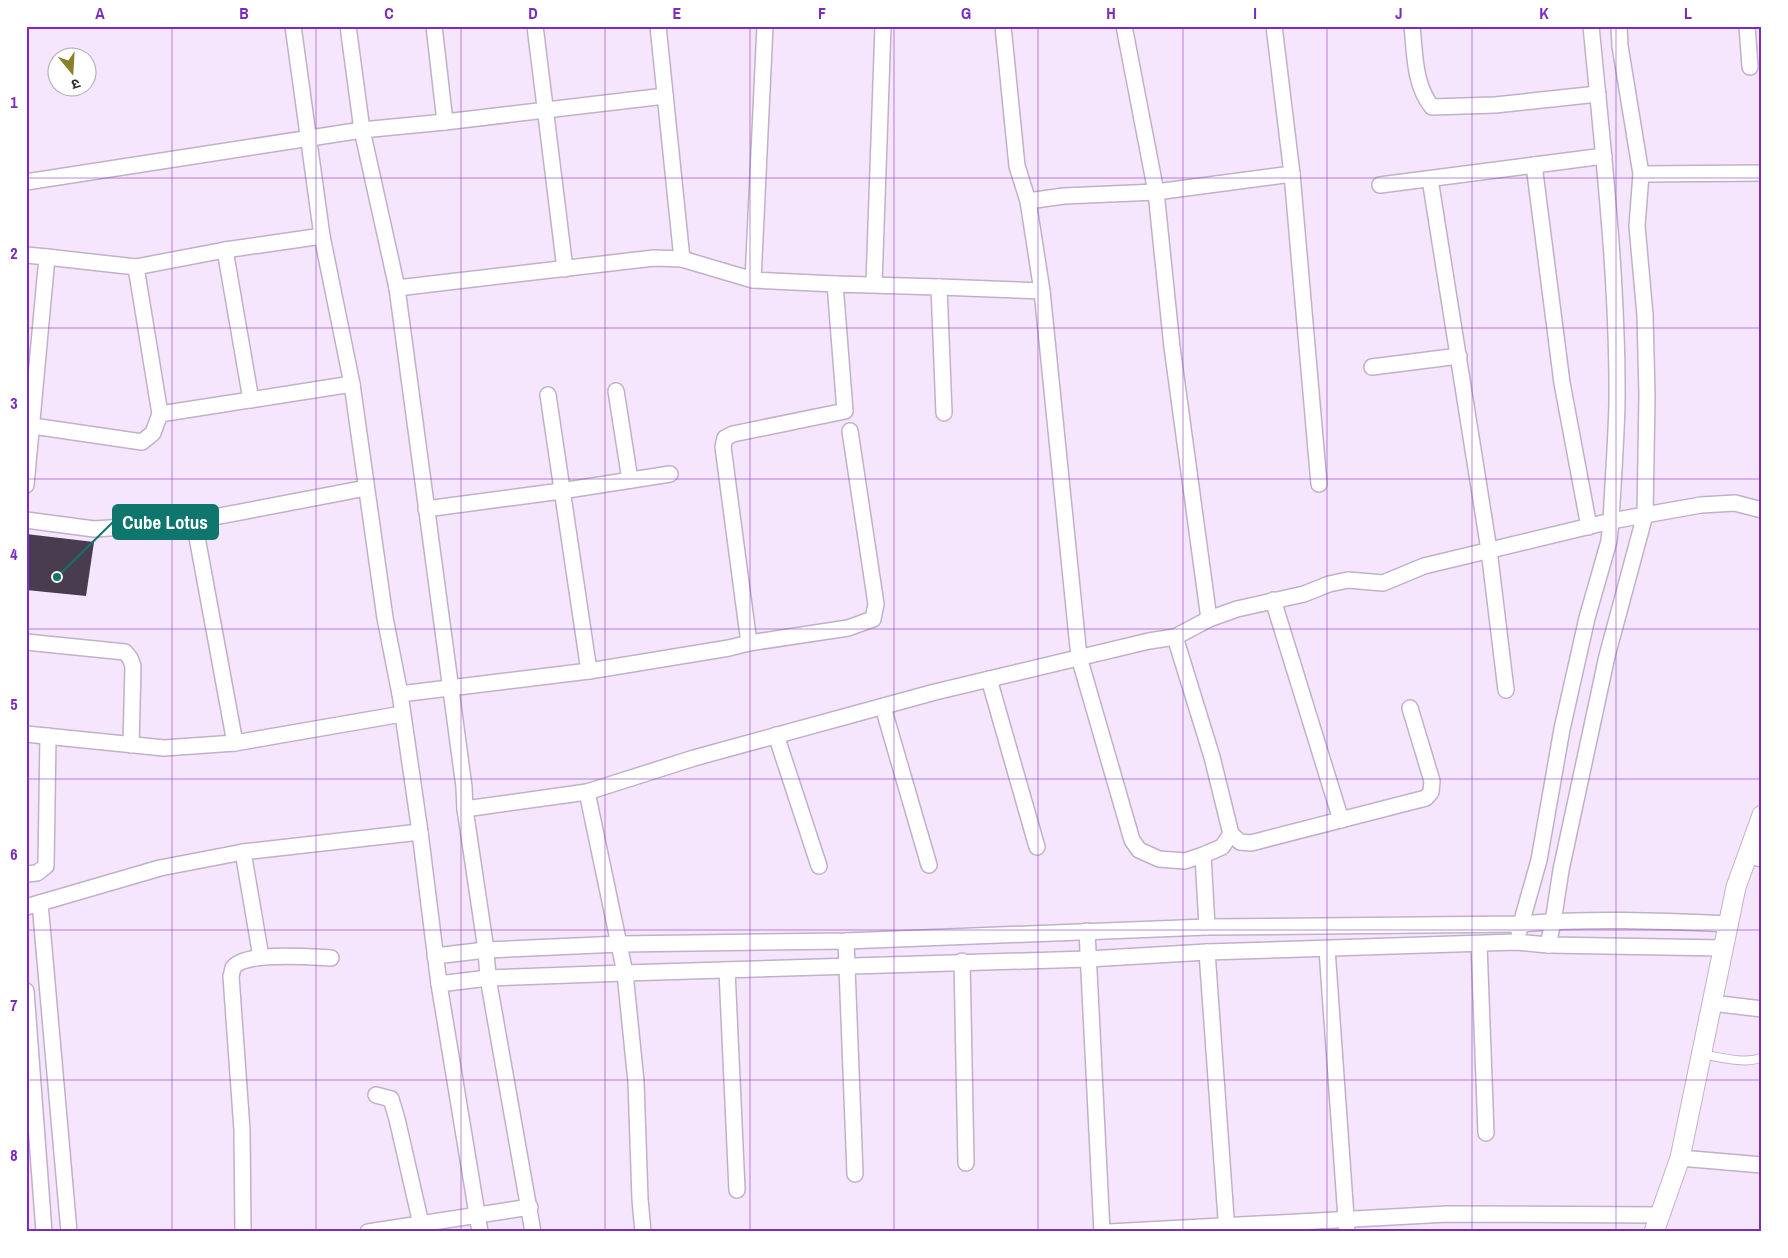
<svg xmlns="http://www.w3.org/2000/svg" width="1788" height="1258" font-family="'Archivo Narrow','Noto Sans Devanagari',sans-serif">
<rect width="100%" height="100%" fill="#f5e5fd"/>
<polygon fill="#493c4f" points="26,534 94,542 86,596 26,590"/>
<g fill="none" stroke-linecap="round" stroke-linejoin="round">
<defs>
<path id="service" d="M1702 1054C1718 1057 1748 1065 1762 1057"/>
<g id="minor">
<polyline points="293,26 322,236 352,384 385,618 400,694 420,832 439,984 480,1232"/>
<polyline points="348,26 362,130 397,288 654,258 682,259 658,26"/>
<polyline points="434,26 445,122"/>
<polyline points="535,26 565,269"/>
<polyline points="765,26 753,280 835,284"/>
<polyline points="1003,26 1017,166 1028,201 1042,291 1079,657 1132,840 1139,850 1159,859 1185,861 1203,855 1207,927"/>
<polyline points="1124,26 1156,192 1172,347 1209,619"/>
<path d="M1412 26C1415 54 1414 85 1432 107L1495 105 1598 94"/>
<polyline points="1747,26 1750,67"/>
<polyline points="1534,165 1562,383 1589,527"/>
<polyline points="1292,174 1319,484"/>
<polyline points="1641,174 1762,173"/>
<polyline points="1430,179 1489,550 1506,690"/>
<polyline points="26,182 362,130 445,122 665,96"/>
<polyline points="1380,185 1604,156"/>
<polyline points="1028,201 1064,196 1156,192 1292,174 1274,26"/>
<polyline points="225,250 251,400"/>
<polyline points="26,255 47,257 26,485"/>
<polyline points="47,257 136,267 225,250 322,236"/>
<polyline points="682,259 753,280"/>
<polyline points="136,267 160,414"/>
<polyline points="874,284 883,26"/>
<polyline points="939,287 1042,291"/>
<polyline points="397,288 464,787 465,809 587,792 694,758 935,692 1149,641 1175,637 1209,619 1237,609 1304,594 1329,584 1348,580 1383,583 1424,566 1611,521 1701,505 1735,503 1762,510"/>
<polyline points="1372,367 1459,356"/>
<polyline points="616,391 630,480"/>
<polyline points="548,395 589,671"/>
<polyline points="26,425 142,442 153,433 160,414 352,384"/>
<polyline points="426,509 561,491 670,474"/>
<polyline points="26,520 94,529 183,523 366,488"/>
<polyline points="194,521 235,743"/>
<polyline points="1273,600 1341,820"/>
<polyline points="1175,637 1212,757 1231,834 1222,847 1203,855"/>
<polyline points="26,642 125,652 130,658 133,666 131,745"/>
<polyline points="749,643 848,628 873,619 876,604 850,431"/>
<polyline points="989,679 1037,847"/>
<polyline points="400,694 589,671 729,648 749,643 723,447 725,438 733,434 845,411 835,284 939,287 944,413"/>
<polyline points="883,707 929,865"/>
<polyline points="26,734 164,748 235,743 402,714"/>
<polyline points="776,735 819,866"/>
<polyline points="587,792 625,973 636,1082 640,1199 643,1232"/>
<polyline points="465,809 486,950 488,978 533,1232"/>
<polyline points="1231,834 1240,842 1251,843 1426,798 1431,792 1432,781 1410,708"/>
<polyline points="1746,856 1762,859"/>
<polyline points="26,874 37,873 46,866 48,736"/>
<polyline points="40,903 69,1232"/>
<polyline points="26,907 160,868 243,852"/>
<polyline points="1087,931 1102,1232"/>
<path d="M1519 931 1539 860 1562 729 1587 618 1609 541 1611 521C1613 482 1616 443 1617 404 1618 278 1603 151 1591 26"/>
<polyline points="846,941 855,1174"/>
<polyline points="1479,944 1486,1133"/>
<polyline points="1548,945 1553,922 1561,870 1607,656 1645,515 1647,395 1645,315 1637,226 1641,174 1620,46 1619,26"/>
<polyline points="1327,949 1347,1232"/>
<polyline points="1207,952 1227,1232"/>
<path d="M435 956 486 950 620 944 846 941 1207 927 1521 924C1591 918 1660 921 1730 924"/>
<polyline points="261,957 243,852 420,832"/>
<polyline points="962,961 966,1163"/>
<polyline points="727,970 737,1190"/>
<polyline points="439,984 488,978 625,973 1088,959 1207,952 1516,942 1548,945 1723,948"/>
<polyline points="26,991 44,1232"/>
<polyline points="1712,1003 1762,1009"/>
<polyline points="376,1095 391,1099 397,1119 421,1224"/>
<polyline points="1680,1158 1762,1165"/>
<path d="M243 1232 242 1130 231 976C232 974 232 971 233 968 245 951 311 957 331 958"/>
<polyline points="368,1232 530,1207"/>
<polyline points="1109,1232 1447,1214 1660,1215"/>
</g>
<polyline id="tertiary" points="1654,1232 1680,1158 1736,887 1762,815"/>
</defs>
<use href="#service" stroke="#c1b1c8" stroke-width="10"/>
<use href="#minor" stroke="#c1b1c8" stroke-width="18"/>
<use href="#tertiary" stroke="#c1b1c8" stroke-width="21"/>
<use href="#service" stroke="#fff" stroke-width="8"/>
<use href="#minor" stroke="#fff" stroke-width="15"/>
<use href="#tertiary" stroke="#fff" stroke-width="19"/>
</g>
<path fill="none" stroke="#7b2cbf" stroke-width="1" stroke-opacity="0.55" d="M172 26V1232M316 26V1232M461 26V1232M605 26V1232M750 26V1232M894 26V1232M1038 26V1232M1183 26V1232M1327 26V1232M1472 26V1232M1616 26V1232M26 178H1762M26 328H1762M26 479H1762M26 629H1762M26 779H1762M26 930H1762M26 1080H1762"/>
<path fill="none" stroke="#0f766e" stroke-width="2" d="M57 577L113 522"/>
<circle fill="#0f766e" stroke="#fff" stroke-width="2" cx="57" cy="577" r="5"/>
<rect fill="#0f766e" stroke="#0f766e" stroke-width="2" x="113" y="505" width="105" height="34" rx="5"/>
<g font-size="19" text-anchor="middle" font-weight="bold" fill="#fff">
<text x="165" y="529">Cube Lotus</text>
</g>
<rect width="1788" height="1258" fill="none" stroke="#ffffff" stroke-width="55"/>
<g transform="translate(72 72) rotate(162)"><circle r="24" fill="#ffffff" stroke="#aaa8ab"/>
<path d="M0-4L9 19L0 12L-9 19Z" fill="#888129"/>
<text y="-8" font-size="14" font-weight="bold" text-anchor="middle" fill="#2b252e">उ</text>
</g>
<rect x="28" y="28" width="1732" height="1202" fill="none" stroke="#7b2cbf" stroke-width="2"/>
<g font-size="16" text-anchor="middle" font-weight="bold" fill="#7b2cbf">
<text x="100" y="19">A</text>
<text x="244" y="19">B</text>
<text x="389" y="19">C</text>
<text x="533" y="19">D</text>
<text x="677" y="19">E</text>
<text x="822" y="19">F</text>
<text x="966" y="19">G</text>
<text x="1111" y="19">H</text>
<text x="1255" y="19">I</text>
<text x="1399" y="19">J</text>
<text x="1544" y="19">K</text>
<text x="1688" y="19">L</text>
<text x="14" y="108">1</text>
<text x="14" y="259">2</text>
<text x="14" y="409">3</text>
<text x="14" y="560">4</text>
<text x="14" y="710">5</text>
<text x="14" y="860">6</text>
<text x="14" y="1011">7</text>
<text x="14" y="1161">8</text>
</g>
</svg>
